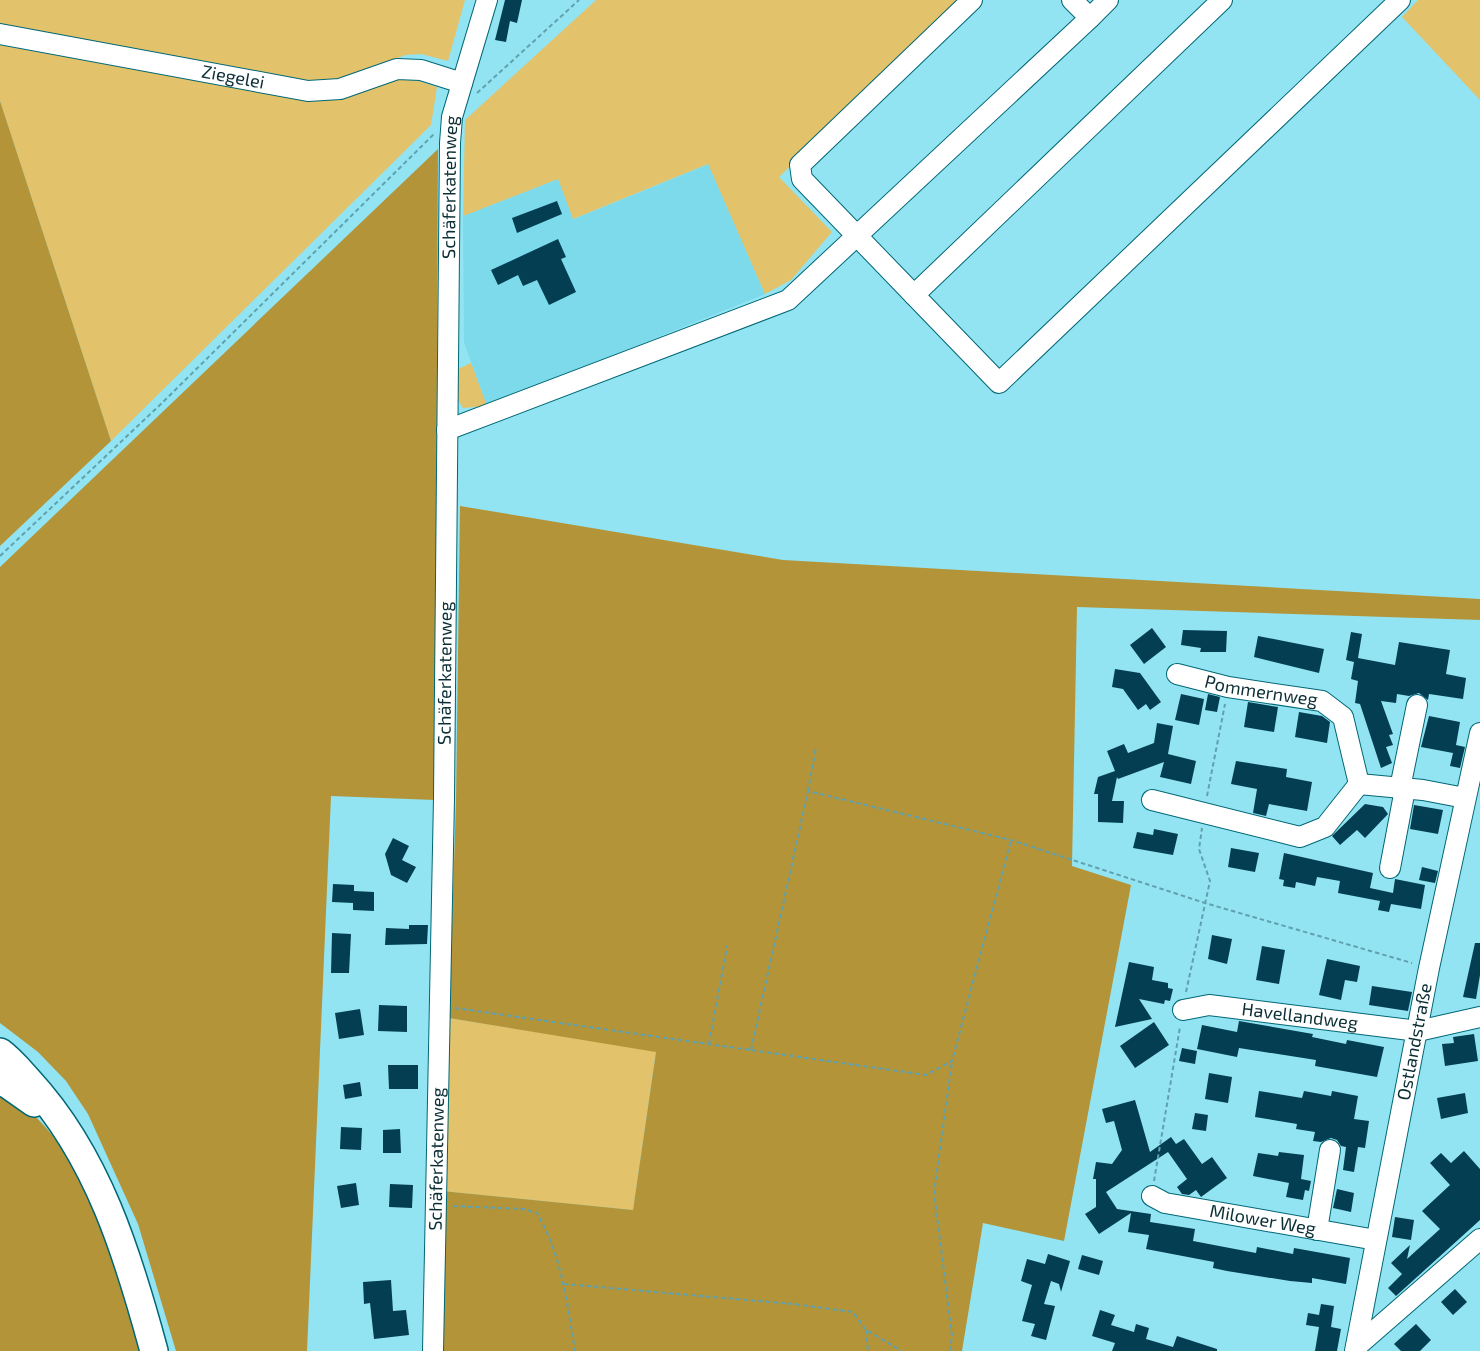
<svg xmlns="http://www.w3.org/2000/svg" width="1480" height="1351" font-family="'Exo 2',sans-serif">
<rect width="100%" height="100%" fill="#93e4f3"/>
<polygon fill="#7cdaea" points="709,164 765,294 487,406 464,343 463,216 558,179 574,219"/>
<g fill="#e2c26a">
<polygon points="0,0 465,0 448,61 421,54 405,55 366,72 334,81 310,82 0,26"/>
<polygon points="596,0 963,0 779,177 832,232 791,280 765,294 708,164 573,219 558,179 463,216 465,120"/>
<polygon points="1418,0 1480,0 1480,100 1402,17"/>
<polygon points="0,45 304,100 397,79 419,81 437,87 431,125 111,441 0,101"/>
<polygon points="471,363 487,406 463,408 454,393 458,369"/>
<polygon points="449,1018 656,1051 633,1210 442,1191"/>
</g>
<g fill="#b39439">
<polygon points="0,101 111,441 0,546"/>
<polygon points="438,149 435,800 331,796 307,1351 176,1351 138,1224 88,1114 66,1081 38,1052 0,1023 0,567"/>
<polygon points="460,506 783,560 1480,599 1480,620 1077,607 1072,866 1131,885 1064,1241 983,1223 962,1351 442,1351 442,1191 633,1210 656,1052 449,1018 456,802"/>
<path d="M0 1094C81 1124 119 1276 139 1351H0Z"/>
</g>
<g fill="#043e53">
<polygon points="505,0 522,0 517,23 510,21 506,42 495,40"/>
<polygon points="557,201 562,214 517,233 512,218"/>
<polygon points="558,239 566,257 561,259 576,292 549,305 537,280 523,286 518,275 498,285 491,270"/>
<polygon points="1152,628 1166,647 1144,664 1130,645"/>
<polygon points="1183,630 1227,631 1226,652 1200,652 1201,648 1181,645"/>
<polygon points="1351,632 1362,634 1358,658 1395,665 1399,642 1450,650 1446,674 1466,678 1463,699 1429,694 1428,700 1419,693 1409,696 1397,694 1396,703 1381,701 1393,734 1389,735 1393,745 1386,747 1392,763 1381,768 1360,704 1355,703 1358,681 1351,679 1354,662 1346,660"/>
<polygon points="1258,636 1324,649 1319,673 1254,657"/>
<polygon points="1115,669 1140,673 1161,702 1150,710 1146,704 1138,710 1123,689 1112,687"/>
<polygon points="1181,694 1204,699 1199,725 1175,720"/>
<polygon points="1208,694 1220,697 1217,712 1205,710"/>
<polygon points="1248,702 1278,707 1274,732 1244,727"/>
<polygon points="1299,712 1322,716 1330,722 1327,743 1295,737"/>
<polygon points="1429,716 1460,722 1456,745 1465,747 1460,768 1450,766 1453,753 1421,747"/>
<polygon points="1157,723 1173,726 1168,754 1196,761 1191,784 1160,777 1164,762 1118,779 1117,777 1112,801 1124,801 1123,823 1098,822 1098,794 1094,794 1098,777 1115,771 1107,751 1124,744 1128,753 1154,743"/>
<polygon points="1236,761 1287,769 1286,777 1312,782 1307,811 1269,804 1266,816 1253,813 1257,789 1231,784"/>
<polygon points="1365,804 1383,807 1388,814 1365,838 1357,830 1340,845 1332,836"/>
<polygon points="1414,805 1443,810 1438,834 1410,829"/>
<polygon points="1154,829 1178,834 1173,855 1133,848 1137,832 1153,835"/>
<polygon points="393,838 409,846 402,860 416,867 407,883 391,875 385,854"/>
<polygon points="1231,848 1259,853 1255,872 1228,867"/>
<polygon points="1284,853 1373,873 1370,888 1393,893 1395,879 1425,885 1421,909 1391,904 1389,912 1378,910 1380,901 1338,893 1340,881 1317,877 1315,886 1296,882 1295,888 1283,886 1284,880 1279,879"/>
<polygon points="1422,867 1438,871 1435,883 1419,880"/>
<polygon points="333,884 354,885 354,891 374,892 374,911 353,910 353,903 332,902"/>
<polygon points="409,925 428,925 427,944 385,945 386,928 409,929"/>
<polygon points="332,933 351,934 349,973 331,973"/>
<polygon points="1212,935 1232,939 1227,964 1208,959"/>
<polygon points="1475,943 1480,943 1480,975 1476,999 1463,997"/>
<polygon points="1262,946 1285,950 1279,984 1256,980"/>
<polygon points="1327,959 1360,966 1357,982 1345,980 1341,1000 1319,995"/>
<polygon points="1129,962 1154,967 1152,980 1168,983 1168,988 1173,989 1170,1001 1165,1000 1164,1004 1139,999 1152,1019 1115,1027"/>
<polygon points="1372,986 1412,992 1408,1011 1369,1005"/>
<polygon points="379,1005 407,1006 407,1032 378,1031"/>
<polygon points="360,1009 364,1035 339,1039 335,1013"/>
<polygon points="1239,1021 1313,1034 1312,1037 1346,1044 1347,1040 1384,1047 1377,1077 1315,1066 1316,1060 1239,1048 1237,1057 1197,1049 1202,1025 1237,1032"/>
<polygon points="1154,1022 1169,1045 1135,1068 1120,1046"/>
<polygon points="1474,1034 1478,1061 1445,1066 1442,1044 1454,1043 1453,1037"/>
<polygon points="1182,1048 1197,1051 1195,1064 1179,1061"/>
<polygon points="388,1065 418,1065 418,1089 389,1089"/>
<polygon points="1209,1073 1232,1077 1228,1103 1205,1099"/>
<polygon points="360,1082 362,1096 345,1099 343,1085"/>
<polygon points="1259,1091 1302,1098 1304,1091 1331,1096 1332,1091 1358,1096 1354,1119 1369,1121 1365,1148 1358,1147 1354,1172 1343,1170 1346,1147 1341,1146 1337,1140 1331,1138 1321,1142 1313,1141 1315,1132 1296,1129 1297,1124 1255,1117"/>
<polygon points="1465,1093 1468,1113 1441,1119 1437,1098"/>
<polygon points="1135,1100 1150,1152 1171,1137 1176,1144 1184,1139 1202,1164 1212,1157 1227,1178 1201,1197 1196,1190 1189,1195 1182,1194 1177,1187 1187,1179 1168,1152 1106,1192 1117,1209 1151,1214 1150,1222 1195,1229 1193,1241 1256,1253 1257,1247 1293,1254 1294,1248 1350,1258 1346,1284 1312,1278 1312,1283 1290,1281 1227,1271 1213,1268 1214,1262 1146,1249 1149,1235 1128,1232 1131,1213 1099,1234 1085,1214 1096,1207 1096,1179 1093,1179 1096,1162 1112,1164 1122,1150 1114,1121 1106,1123 1102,1109"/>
<polygon points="1195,1113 1208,1115 1206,1131 1192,1129"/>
<polygon points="341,1127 362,1128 361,1150 340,1149"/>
<polygon points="400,1129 401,1153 383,1153 383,1130"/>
<polygon points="1464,1151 1480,1169 1480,1220 1396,1296 1388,1288 1402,1274 1391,1263 1410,1245 1407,1259 1440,1229 1422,1211 1450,1185 1430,1163 1441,1153 1451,1163"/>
<polygon points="1279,1152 1304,1155 1301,1179 1311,1181 1309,1191 1305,1190 1303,1200 1286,1197 1289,1183 1253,1176 1258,1153 1278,1156"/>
<polygon points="356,1183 359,1205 341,1208 337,1186"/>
<polygon points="390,1184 413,1185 412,1208 389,1207"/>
<polygon points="1337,1189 1354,1193 1351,1212 1333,1208"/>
<polygon points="1395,1217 1414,1220 1411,1240 1392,1237"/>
<polygon points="1048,1254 1070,1261 1061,1292 1059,1284 1051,1281 1044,1304 1055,1306 1046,1340 1031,1336 1035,1324 1022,1321 1032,1285 1021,1281 1027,1259 1045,1264"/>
<polygon points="1082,1255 1103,1261 1099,1275 1078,1269"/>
<polygon points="391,1280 393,1311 406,1310 409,1335 374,1339 370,1303 364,1304 363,1282"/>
<polygon points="1455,1289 1467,1302 1453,1315 1441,1302"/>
<polygon points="1321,1304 1334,1306 1331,1327 1341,1329 1337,1351 1315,1351 1319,1327 1306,1325 1308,1313 1319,1315"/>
<polygon points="1100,1310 1115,1315 1111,1325 1134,1332 1136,1324 1149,1328 1146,1339 1173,1347 1177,1336 1217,1349 1217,1351 1112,1351 1115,1343 1092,1336"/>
<polygon points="1416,1324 1431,1340 1420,1351 1401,1351 1394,1344"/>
</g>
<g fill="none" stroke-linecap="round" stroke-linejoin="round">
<defs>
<g id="minor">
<polyline points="972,0 800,165 802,179 914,295 1222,0"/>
<polyline points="1090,18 1108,0"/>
<path id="s1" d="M0 34 308 91 340 89 397 69 421 70 462 83"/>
<polyline points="914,295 999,383 1400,0"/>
<polyline points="447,430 788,300 1090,18 1072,0"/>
<path id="s2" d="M1177 674 1228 687 1322 701 1343 717 1359 784 1423 790 1465 798"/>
<polyline points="1400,788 1417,705"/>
<polyline points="1152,800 1300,837 1325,827 1359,784"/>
<polyline points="1390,868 1405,789"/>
<path id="s3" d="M1183 1010 1209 1005 1418 1031 1480 1017"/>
<path id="s4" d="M1152 1196 1165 1203 1376 1240"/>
<polyline points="1317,1230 1330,1150"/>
<polyline points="1356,1347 1480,1239"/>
<path id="s5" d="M433 1351 444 798 450 143 452 117 487 0"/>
<path id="s6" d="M1355 1351 1429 968 1480 733"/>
</g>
<g id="highway">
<path d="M0 1052C11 1060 20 1071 29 1081 98 1156 128 1255 154 1351"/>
<polyline points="0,1082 7,1084 34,1103"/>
</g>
</defs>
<use href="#minor" stroke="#006775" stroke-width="22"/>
<use href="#highway" stroke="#006775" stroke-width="30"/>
<g stroke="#60a1ad" stroke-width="2" stroke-dasharray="4.5 3" stroke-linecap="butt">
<polyline points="477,93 579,0"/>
<polyline points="0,556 162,403 434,134"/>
<polyline points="808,791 816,747"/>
<polyline points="1207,796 1225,704"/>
<polyline points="1186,992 1210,881 1199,849 1202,828"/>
<polyline points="455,1008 926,1075 952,1061 1011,840"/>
<polyline points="709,1044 727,946"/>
<polyline points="751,1050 808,791 1011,840 1205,903 1412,963"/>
<polyline points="1154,1181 1180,1027"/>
<path d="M453 1206 523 1209 537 1213C562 1256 567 1303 575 1351"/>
<polyline points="564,1284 793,1304 853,1312 866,1330 902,1351"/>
<polyline points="866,1330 868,1351"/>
<polyline points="950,1351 952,1336 934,1192 952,1062"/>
</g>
<use href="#minor" stroke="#fff" stroke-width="20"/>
<use href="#highway" stroke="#fff" stroke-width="27"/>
</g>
<g text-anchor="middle" stroke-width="6" stroke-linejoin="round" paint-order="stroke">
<g font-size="18" fill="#0a2e34" stroke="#93e4f3">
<text dy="6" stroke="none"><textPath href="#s1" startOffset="237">Ziegelei</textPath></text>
<text dy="6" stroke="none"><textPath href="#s5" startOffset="1164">Schäferkatenweg</textPath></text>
<text dy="6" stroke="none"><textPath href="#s5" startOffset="678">Schäferkatenweg</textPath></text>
<text dy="6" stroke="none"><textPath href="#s2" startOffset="86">Pommernweg</textPath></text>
<text dy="6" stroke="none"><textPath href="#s3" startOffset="118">Havellandweg</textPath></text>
<text dy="6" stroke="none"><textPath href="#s6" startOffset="315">Ostlandstraße</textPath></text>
<text dy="6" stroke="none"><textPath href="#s5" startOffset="192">Schäferkatenweg</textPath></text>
<text dy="6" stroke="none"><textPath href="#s4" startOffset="114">Milower Weg</textPath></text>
</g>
</g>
</svg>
